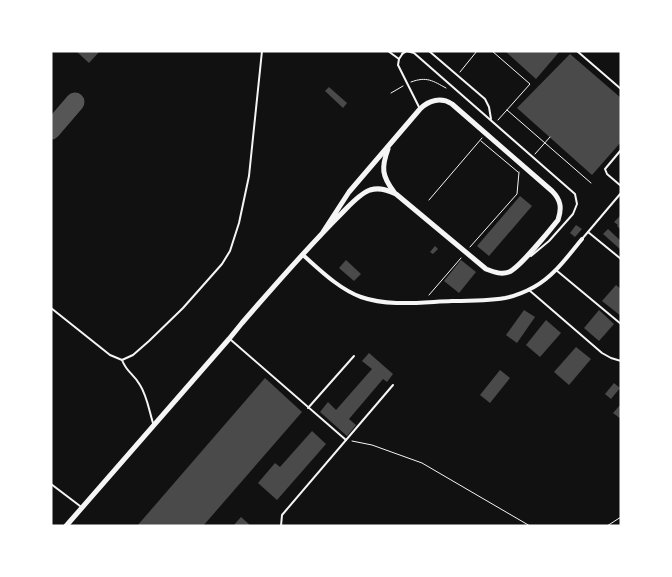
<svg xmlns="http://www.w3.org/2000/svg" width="672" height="577" font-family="'PT Sans Narrow',sans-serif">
<rect width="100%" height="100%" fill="#111"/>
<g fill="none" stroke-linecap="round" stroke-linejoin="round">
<polyline stroke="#565656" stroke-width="19" points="51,130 75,102"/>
</g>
<g fill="#4a4a4a">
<polygon points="76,51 100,51 89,63"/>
<polygon points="505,51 560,51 536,79"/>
<polygon points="570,54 621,98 621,142 592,175 517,108"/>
<polygon points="329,87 347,103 343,108 325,91"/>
<polygon points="520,196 532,206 489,256 477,246"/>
<polygon points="621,215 621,230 617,226 618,225 614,222"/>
<polygon points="576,225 582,229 575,237 570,233"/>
<polygon points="608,229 621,241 621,250 603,234"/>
<polygon points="435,246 438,249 433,254 430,252"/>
<polygon points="346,260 361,274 354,281 339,268"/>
<polygon points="461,260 476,272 459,293 444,281"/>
<polygon points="616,285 621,289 621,316 602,301"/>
<polygon points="524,310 535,317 517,343 506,335"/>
<polygon points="599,310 614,324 599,341 584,328"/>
<polygon points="546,320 561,333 540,357 526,345"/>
<polygon points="576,347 591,359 569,385 554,372"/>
<polygon points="369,353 393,374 387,382 383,379 349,419 356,425 347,436 320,412 328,402 336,410 372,369 362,361"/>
<polygon points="500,370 510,378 490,403 480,395"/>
<polygon points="265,378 302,412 203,526 137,526"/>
<polygon points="614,383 620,388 611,399 605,394"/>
<polygon points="621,404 621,419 613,413"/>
<polygon points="312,431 326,444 277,500 258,483 275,463 280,467"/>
<polygon points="241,517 251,526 233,526"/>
</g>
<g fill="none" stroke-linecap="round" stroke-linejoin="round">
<g stroke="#f5f5f5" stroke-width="1">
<polyline points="492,51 530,84 498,120"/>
<polyline points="460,72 477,51"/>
<path d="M411 82C427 76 433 81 446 88"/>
<polyline points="391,93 403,86"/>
<polyline points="507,110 591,183"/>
<polyline points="481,141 518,172"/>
<polyline points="535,154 550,137"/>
<polyline points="429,200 482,138"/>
<polyline points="470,247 517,194 519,172"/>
<polyline points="429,295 461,258"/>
<polyline points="352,441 372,445 422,463 530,526"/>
<polyline points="607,526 621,517"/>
</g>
<g stroke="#f5f5f5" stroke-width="2">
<polyline points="388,51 399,59"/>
<polyline points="429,51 485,99 489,107 491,119"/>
<polyline points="577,51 621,89"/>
<polyline points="403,53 399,59 398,65 419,107"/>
<polyline points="402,54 407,51 414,53 575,194 577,204 573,214 549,241 531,256"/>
<polyline points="621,150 605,169 607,174 621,186"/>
<polyline points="588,232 621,259"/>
<polyline points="582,239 621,193"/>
<polyline points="556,270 621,324"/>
<polyline points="529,290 602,353 611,358 621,361"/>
<polyline points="51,308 110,355 122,360 133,355 149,341 183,308 222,264 230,251 239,223 249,176 262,51"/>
<polyline points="231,340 346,440"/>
<path d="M122 360C127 373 134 374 140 385 147 396 149 410 153 423"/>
<polyline points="308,408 354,356"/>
<polyline points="51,484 80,506"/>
<polyline points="281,526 282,515 393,385"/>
</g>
<path stroke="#f5f5f5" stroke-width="4" d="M303 255C320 270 339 289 361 297 389 307 423 302 452 301 470 301 488 301 505 298 515 296 525 292 534 287 554 276 568 256 582 239"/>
<g stroke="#f5f5f5" stroke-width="5">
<path d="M388 149C381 168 382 176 394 192"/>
<path d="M66 526 229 339 242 323C274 286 306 249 341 214 349 206 359 194 370 190 380 187 388 190 396 194L486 269C494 272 501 275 509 272 519 268 550 230 558 220 562 208 561 200 552 191L452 104C441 97 429 100 420 109L349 192 323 232"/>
</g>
</g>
<rect width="672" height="577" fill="none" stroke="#ffffff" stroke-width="105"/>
</svg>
